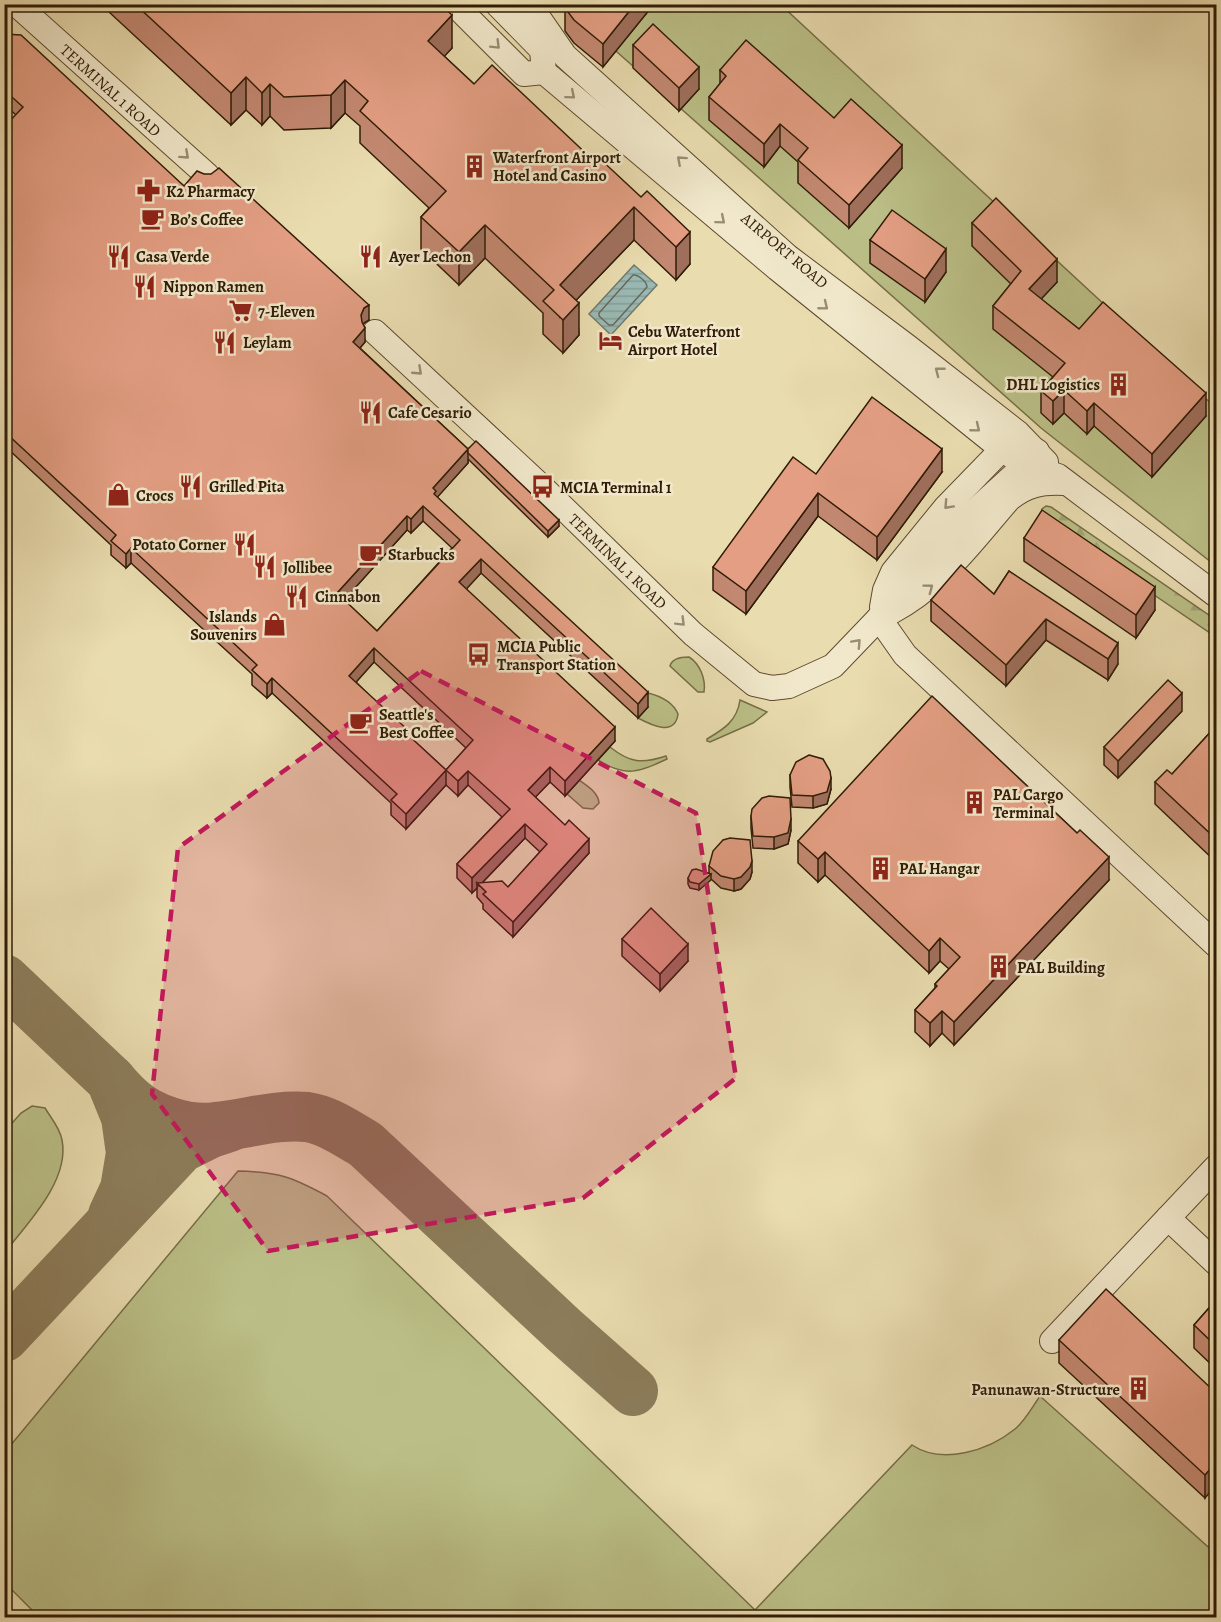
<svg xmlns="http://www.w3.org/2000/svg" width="1221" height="1622" font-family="Alegreya,serif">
<defs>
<pattern id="forest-firs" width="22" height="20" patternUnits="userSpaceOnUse" patternTransform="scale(1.5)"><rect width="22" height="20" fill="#bbbf87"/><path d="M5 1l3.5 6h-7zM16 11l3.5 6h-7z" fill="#a1a473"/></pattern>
<pattern id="water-rules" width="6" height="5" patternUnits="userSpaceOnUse" patternTransform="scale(1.5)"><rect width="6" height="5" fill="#9ab9b4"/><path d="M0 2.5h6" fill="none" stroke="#859e99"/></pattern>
</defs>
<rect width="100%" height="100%" fill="#e9dcaf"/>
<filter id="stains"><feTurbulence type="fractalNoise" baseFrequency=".00333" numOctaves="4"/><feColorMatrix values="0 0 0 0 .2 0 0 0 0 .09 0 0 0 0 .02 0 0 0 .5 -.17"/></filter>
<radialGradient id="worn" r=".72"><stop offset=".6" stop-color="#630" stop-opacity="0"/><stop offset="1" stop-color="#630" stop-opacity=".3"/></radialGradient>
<g fill="#bbbf87" stroke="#766e46" stroke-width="1.5">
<polygon points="564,5 781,5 1216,408 1216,566 1041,428"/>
<path d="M689 657C700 664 706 679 704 692H698L670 666C672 658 682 657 689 657Z"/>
<path d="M648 693C660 696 673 702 678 714 675 737 651 725 638 718Z"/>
<path d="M740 700 767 712 753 723 710 742 707 741V739C724 729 737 721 740 700Z"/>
<path d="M610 747C630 763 642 764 666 756L667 759C639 772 626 778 598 760Z"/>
<path d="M579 780C587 786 598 792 599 803L593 809 583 808 567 794Z"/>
<path d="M32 1106 45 1108C51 1118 60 1128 62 1140 70 1180 28 1223 5 1252V1131L21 1113Z"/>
<path d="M238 1171C279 1172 292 1177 327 1196L755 1610 912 1445C942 1465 988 1451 1015 1429 1025 1421 1033 1406 1040 1396L1216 1554V1617H39L5 1583V1452Z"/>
</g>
<polygon fill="url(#forest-firs)" stroke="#766e46" stroke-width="1.5" points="1046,506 1051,507 1216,620 1216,637 1041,518 1042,509"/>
<polygon fill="url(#water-rules)" stroke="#707a6e" stroke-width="1.5" points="634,265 657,285 611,335 589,314"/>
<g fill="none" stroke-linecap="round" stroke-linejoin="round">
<path stroke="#656a5d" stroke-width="1.5" d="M633 275C638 274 647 282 647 287L613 325H609L599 316V313Z"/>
<g stroke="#8c7c5a" stroke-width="50">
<polyline points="4,979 111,1080 126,1117 131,1153 125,1189 113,1215"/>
<path d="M111 1080C117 1087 123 1094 130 1100 151 1119 187 1131 216 1127 247 1124 276 1114 307 1117 328 1120 347 1134 365 1144L564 1330 633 1391"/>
<polyline points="4,1337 181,1148 211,1133 229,1127"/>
</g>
<defs>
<g id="minor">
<polyline points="16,4 207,175"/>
<polyline points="454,4 524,74 544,72"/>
<polyline points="497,4 542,50 544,72 778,269 1003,450 1025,465 1058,476 1216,595"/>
<polyline points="529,4 565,56 787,256 908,347 1018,433 1046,462"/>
<polyline points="375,332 542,487 693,634 754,684 772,688 789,686 833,666 879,618 929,558 966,519 1025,465 1037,451"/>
<polyline points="882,607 885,590 893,572 946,507 1013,438"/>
<path d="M891 612C941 586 973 540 1009 499 1026 485 1041 482 1063 483"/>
<polyline points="879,618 905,655 1216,945"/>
<polyline points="1168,1218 1216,1263"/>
<polyline points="1052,1341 1216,1167"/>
</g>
</defs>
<use href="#minor" stroke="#5e4c30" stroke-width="26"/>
<use href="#minor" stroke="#f1e8cb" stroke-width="24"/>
</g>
<g fill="#c38871" stroke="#301c06" stroke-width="1.5" fill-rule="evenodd">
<polygon points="109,4 440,4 452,48 444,56 474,84 593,160 641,197 690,264 676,280 634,240 576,300 579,335 563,353 543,334 543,313 485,258 459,285 421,249 421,217 429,208 360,143 360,126 345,113 331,128 284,130 270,116 262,125 246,110 231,125 109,12"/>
<polygon points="567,4 654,4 603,67 574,43 565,31 565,8"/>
<path d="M4 34 184 186 369 320 364 323 363 325 365 342 360 348 468 449 559 526 548 537 468 459V463L437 497 648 707 638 718 481 573 466 589 615 741 565 796 550 782 535 797 589 853 513 937 483 909V904L477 897V888L472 893 457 878V864L502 817 468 785 458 796 446 785 406 829 391 815V803L272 693 267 698 252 685V674L131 563 126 568 111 555V545L7 448 4 451 16 115 4 104ZM423 521 452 548 377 631 344 600 407 530 411 533ZM374 662 466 748 446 770 409 736 356 682ZM525 838 540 852 508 887 482 883Z"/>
<polygon points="633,45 699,89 679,111 633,68"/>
<polygon points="720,70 834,118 902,168 849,228 798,183 798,162 780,146 764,167 709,120 709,97 720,84"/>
<polygon points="972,223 1057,282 1041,299 1079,329 1206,416 1152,477 1094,426 1087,434 1064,413 1053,424 1041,413 1041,391 1053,377 993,329 993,306 1011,284 972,246"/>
<polygon points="870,240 946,272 925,302 870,263"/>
<polygon points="942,472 877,560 818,516 746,614 713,590 713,567 816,474"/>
<polygon points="1024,538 1155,610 1136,638 1024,561"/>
<polygon points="1009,571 1118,664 1108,680 1046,640 1006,686 931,621 931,600 994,594"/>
<polygon points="1182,711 1118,778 1104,765 1104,747"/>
<polygon points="1216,726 1216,862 1155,804 1155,782 1172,774"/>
<polygon points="790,775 831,789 827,804 813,808 792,807 790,787"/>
<polygon points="751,816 791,830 788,844 774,849 753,848 751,828"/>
<polygon points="798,841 1109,880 954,1045 942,1033 930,1046 915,1032 915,1010 935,988 935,984 949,969 940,961 929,973 825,875 818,882 798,863"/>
<polygon points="709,866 752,872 750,879 741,889 734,891 721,888 711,879 699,890 690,888 688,884 688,878 709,873"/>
<polygon points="622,939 688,961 660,991 622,956"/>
<polygon points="1216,1300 1216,1369 1194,1348 1194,1325"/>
<polygon points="1059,1340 1216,1393 1205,1498 1059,1363"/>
</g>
<g fill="#9f6f5c" stroke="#301c06" stroke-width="1.5">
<polygon points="635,4 654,4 603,67 603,44"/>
<polygon points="452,15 452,48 428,74 428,41"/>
<polygon points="699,67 699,89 679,111 679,88"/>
<polygon points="246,77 246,110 231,125 231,93"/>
<polygon points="345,80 345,113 331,128 331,95"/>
<polygon points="270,84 270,116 262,125 262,93"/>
<polygon points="780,124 780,146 764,167 764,144"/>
<polygon points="902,145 902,168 849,228 849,205"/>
<polygon points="634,207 634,240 560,317 560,285"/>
<polygon points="485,225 485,258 459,285 459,252"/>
<polygon points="690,232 690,264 676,280 676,247"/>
<polygon points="946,249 946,272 925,302 925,279"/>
<polygon points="1057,259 1057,282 1029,312 1029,289"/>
<polygon points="579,303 579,335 563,353 563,320"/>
<polygon points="369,305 369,320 364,323 361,329 361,315 364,308"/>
<polygon points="365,328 365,342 353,356 353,342"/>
<polygon points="1064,390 1064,413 1053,424 1053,401"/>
<polygon points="1206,393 1206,416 1152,477 1152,454"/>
<polygon points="1094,403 1094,426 1087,434 1087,411"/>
<polygon points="7,434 7,448 4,451 4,437"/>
<polygon points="468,449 468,463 434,501 433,488"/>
<polygon points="942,449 942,472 877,560 877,537"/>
<polygon points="818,493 818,516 746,614 746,591"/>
<polygon points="423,506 423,521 411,533 411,519"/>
<polygon points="407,516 407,530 337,608 337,593"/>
<polygon points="559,520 559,526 548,537 548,531"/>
<polygon points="131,548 131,563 126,568 126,554"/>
<polygon points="481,559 481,573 459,597 459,582"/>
<polygon points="1155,587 1155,610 1136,638 1136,615"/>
<polygon points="1046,619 1046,640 1006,686 1006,665"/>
<polygon points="1118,643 1118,664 1108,680 1108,659"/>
<polygon points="374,648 374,662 349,690 349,676"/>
<polygon points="272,678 272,693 267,698 267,684"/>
<polygon points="648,692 648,707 638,718 638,704"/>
<polygon points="1182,693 1182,711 1118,778 1118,761"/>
<polygon points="615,727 615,741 565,796 565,781"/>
<polygon points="550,767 550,782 528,805 528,790"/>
<polygon points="446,770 446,785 406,829 406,814"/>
<polygon points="468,771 468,785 458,796 458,781"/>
<polygon points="831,778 831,789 827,804 813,808 813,796"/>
<polygon points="791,819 791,830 788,844 774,849 774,837"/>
<polygon points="525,824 525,838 479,886 477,883 477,888 472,893 472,878"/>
<polygon points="589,839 589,853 513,937 513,922"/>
<polygon points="825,852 825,875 818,882 818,859"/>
<polygon points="1109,857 1109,880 954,1045 954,1022"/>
<polygon points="752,861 752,872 750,879 741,889 734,891 734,879"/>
<polygon points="711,874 711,880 699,890 699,884"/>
<polygon points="940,938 940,961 929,973 929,951"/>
<polygon points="688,944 688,961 660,991 660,974"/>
<polygon points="942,1011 942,1033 930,1046 930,1023"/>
<polygon points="1216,1462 1216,1485 1205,1498 1205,1475"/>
</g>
<g fill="#e39e83" stroke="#301c06" stroke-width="1.5" fill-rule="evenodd">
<polygon points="135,4 440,4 452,15 428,41 474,84 492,65 593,160 597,156 641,197 647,191 690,232 676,247 634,207 560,285 579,303 563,320 543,301 554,290 485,225 459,252 421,217 446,191 360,111 368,101 345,80 331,95 284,97 270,84 262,93 246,77 231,93"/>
<polygon points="567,4 635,4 603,44 574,20 565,8"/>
<polygon points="653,24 699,67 679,88 633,45"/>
<path d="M4 34 21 35 184 186 197 171 204 174H211L219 168 369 305 364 308 361 315 362 322 365 328 353 342 468 449 433 488 436 491 434 494 648 692 638 704 481 559 459 582 615 727 565 781 550 767 528 790 565 825 569 820 589 839 513 922 483 894 486 892 477 883 502 881 508 887 547 844 525 824 472 878 457 864 510 809 468 771 458 781 446 770 406 814 391 800 397 794 272 678 267 684 252 670 257 665 131 548 126 554 111 541 116 535 7 434 4 437V127L23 107 4 90ZM423 506 460 540 377 631 337 593 407 516 411 519ZM374 648 473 740 446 770 407 734 409 731 349 676Z"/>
<polygon points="746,40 834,118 851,99 902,145 849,205 798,160 808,148 780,124 764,144 709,97 726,76 720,70"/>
<polygon points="996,198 1057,259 1029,289 1079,329 1103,302 1206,393 1152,454 1094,403 1087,411 1064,390 1053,401 1041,391 1065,363 993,306 1021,271 972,223"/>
<polygon points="892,210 946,249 925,279 870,240"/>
<polygon points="872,397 942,449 877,537 818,493 746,591 713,567 793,457 816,474"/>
<polygon points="476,441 559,520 548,531 468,453 468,449"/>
<polygon points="1042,510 1155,587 1136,615 1024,538"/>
<polygon points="961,565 994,594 1009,571 1118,643 1108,659 1046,619 1006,665 931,600"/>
<polygon points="1168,680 1182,693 1118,761 1104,747"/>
<polygon points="932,696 1077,833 1080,830 1109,857 954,1022 942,1011 930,1023 915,1010 937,986 935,984 960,957 940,938 929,951 825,852 818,859 798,841"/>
<polygon points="1216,726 1216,839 1155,782 1167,770 1172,774"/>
<polygon points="809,755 823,759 830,771 831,778 827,792 813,796 792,795 790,775 796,762"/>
<polygon points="769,796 790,798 791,819 788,833 774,837 753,836 751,816 752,809 762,798"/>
<polygon points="730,838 750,840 752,861 750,867 741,877 734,879 721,876 709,866 713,851 723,840"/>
<polygon points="696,869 711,874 699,884 690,882 688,878 692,870"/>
<polygon points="651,908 688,944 660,974 622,939"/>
<polygon points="1106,1289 1216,1393 1216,1462 1205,1475 1059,1340"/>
<polygon points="1216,1300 1216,1346 1194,1325"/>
</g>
<defs><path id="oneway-chevron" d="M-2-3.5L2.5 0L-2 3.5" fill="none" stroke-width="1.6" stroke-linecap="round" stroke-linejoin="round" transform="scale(1.5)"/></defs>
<g stroke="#9a8c72">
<use href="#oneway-chevron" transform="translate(496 45) rotate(45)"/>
<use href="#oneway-chevron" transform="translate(571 95) rotate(40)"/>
<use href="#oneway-chevron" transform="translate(185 155) rotate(42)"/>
<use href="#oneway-chevron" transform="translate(681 160) rotate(-138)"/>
<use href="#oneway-chevron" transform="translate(721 220) rotate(40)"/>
<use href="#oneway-chevron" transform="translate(824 306) rotate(39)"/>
<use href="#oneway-chevron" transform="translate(418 371) rotate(43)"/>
<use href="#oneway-chevron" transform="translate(939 371) rotate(-142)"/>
<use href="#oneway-chevron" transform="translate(976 428) rotate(39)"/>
<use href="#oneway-chevron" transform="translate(948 505) rotate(133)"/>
<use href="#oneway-chevron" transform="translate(929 588) rotate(-37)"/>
<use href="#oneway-chevron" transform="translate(681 622) rotate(45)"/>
<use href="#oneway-chevron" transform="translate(857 643) rotate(-47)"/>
</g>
<path fill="#c2185b" fill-opacity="0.2" stroke="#c2185b" stroke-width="4.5" stroke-dasharray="12 8" stroke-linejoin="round" d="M421 671 696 813 736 1078 583 1198 268 1251 152 1094 178 848Z"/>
<defs>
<symbol id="building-bare" viewBox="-9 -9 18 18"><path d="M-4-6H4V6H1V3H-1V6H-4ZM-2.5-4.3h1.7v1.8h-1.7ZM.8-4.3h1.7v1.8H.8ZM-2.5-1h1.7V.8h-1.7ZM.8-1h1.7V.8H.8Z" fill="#8f2418" stroke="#f1e8cb" stroke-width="2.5" paint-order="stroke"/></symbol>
<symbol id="pharmacy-bare" viewBox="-9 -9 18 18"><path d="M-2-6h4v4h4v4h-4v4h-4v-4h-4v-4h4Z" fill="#8f2418" stroke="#f1e8cb" stroke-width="2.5" paint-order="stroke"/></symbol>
<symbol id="cafe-bare" viewBox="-9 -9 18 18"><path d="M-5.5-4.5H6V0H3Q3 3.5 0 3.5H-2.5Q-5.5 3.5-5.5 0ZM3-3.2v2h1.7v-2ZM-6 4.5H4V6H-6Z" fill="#8f2418" stroke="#f1e8cb" stroke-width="2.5" paint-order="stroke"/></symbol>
<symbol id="restaurant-bare" viewBox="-9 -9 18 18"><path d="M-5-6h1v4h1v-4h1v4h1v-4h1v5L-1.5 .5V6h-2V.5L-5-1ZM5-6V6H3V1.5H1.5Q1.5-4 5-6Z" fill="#8f2418" stroke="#f1e8cb" stroke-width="2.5" paint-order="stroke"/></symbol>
<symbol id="supermarket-bare" viewBox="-9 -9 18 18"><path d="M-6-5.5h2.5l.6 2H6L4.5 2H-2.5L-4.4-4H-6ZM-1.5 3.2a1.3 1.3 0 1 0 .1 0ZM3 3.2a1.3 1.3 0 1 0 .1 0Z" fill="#8f2418" stroke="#f1e8cb" stroke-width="2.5" paint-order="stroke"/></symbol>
<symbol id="hotel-bare" viewBox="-9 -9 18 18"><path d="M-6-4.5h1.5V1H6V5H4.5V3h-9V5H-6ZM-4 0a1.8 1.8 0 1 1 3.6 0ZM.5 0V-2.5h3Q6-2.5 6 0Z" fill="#8f2418" stroke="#f1e8cb" stroke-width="2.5" paint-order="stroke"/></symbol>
<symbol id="bus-bare" viewBox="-9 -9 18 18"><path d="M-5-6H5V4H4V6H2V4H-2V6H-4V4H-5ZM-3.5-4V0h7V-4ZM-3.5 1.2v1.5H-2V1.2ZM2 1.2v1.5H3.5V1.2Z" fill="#8f2418" stroke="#f1e8cb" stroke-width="2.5" paint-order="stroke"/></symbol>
<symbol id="shop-bare" viewBox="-9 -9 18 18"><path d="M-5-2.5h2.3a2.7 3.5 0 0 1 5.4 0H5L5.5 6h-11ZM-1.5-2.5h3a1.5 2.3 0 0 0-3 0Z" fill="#8f2418" stroke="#f1e8cb" stroke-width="2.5" paint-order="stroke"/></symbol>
</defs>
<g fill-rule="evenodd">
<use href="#building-bare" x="458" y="150" width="33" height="33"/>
<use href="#pharmacy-bare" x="132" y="174" width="33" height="33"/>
<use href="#cafe-bare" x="136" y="202" width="33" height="33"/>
<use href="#restaurant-bare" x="102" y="240" width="33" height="33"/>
<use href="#restaurant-bare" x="354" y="240" width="33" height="33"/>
<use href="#restaurant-bare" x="128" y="270" width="33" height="33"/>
<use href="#supermarket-bare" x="224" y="294" width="33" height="33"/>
<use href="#hotel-bare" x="594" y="324" width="33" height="33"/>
<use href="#restaurant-bare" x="208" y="326" width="33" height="33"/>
<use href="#building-bare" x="1102" y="368" width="33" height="33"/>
<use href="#restaurant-bare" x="354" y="396" width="33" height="33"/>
<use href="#restaurant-bare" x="174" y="470" width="33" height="33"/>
<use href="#bus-bare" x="526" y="470" width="33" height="33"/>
<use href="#shop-bare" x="102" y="478" width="33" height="33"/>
<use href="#restaurant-bare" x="228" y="528" width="33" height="33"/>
<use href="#cafe-bare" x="354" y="538" width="33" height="33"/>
<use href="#restaurant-bare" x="248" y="550" width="33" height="33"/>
<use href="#restaurant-bare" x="280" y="580" width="33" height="33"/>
<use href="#shop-bare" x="258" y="608" width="33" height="33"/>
<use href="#bus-bare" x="462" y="638" width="33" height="33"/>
<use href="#cafe-bare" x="344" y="706" width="33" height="33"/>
<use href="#building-bare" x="958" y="786" width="33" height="33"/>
<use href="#building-bare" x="864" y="852" width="33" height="33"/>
<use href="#building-bare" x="982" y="950" width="33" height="33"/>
<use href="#building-bare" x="1122" y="1372" width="33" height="33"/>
</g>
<g text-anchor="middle" stroke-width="5" stroke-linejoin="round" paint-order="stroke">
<g font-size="16" fill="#301c06" stroke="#f1e8cb">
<text transform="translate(111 90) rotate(42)" y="6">TERMINAL 1 ROAD</text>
<text transform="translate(785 250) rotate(40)" y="6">AIRPORT ROAD</text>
<text transform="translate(618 561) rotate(44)" y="6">TERMINAL 1 ROAD</text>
</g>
<g font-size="16" font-weight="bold" fill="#301c06" stroke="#f1e8cb" text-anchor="start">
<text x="493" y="163">Waterfront Airport<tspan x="493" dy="18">Hotel and Casino</tspan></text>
<text x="166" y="197">K2 Pharmacy</text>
<text x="170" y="225">Bo’s Coffee</text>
<text x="136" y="262">Casa Verde</text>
<text x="389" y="262">Ayer Lechon</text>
<text x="163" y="292">Nippon Ramen</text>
<text x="258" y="317">7-Eleven</text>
<text x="628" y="337">Cebu Waterfront<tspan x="628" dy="18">Airport Hotel</tspan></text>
<text x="243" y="348">Leylam</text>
<text x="1100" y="390" text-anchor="end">DHL Logistics</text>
<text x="388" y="418">Cafe Cesario</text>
<text x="209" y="492">Grilled Pita</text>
<text x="560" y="493">MCIA Terminal 1</text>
<text x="136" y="501">Crocs</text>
<text x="226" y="550" text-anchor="end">Potato Corner</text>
<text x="388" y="560">Starbucks</text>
<text x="283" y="573">Jollibee</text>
<text x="315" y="602">Cinnabon</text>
<text x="257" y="622" text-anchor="end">Islands<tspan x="257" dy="18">Souvenirs</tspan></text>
<text x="497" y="652">MCIA Public<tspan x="497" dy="18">Transport Station</tspan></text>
<text x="379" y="720">Seattle's<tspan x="379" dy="18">Best Coffee</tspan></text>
<text x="993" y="800">PAL Cargo<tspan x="993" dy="18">Terminal</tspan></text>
<text x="899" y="874">PAL Hangar</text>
<text x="1017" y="973">PAL Building</text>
<text x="1120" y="1395" text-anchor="end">Panunawan-Structure</text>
</g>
</g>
<rect width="1221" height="1622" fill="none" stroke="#e9dcaf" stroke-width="24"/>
<rect x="6" y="6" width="1209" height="1610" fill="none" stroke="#301c06" stroke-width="3"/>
<rect x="12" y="12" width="1197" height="1598" fill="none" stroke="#301c06" stroke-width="1.5"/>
<rect width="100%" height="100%" filter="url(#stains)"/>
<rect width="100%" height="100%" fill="url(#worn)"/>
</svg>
